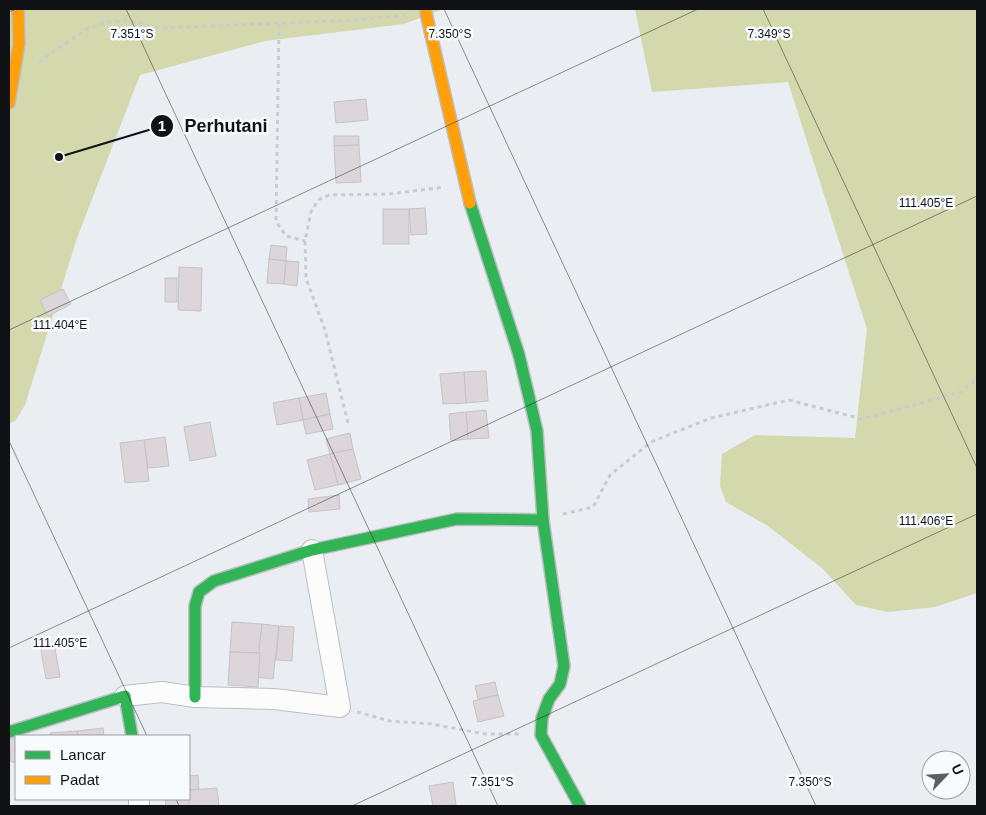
<svg xmlns="http://www.w3.org/2000/svg" width="986" height="815" font-family="Helvetica,sans-serif">
<rect width="100%" height="100%" fill="#eaeef2"/>
<g fill="#d3d8ad">
<polygon points="9,9 443,9 404,24 265,41 140,75 77,238 25,405 16,420 9,424"/>
<polygon points="635,9 977,9 977,593 935,607 888,612 856,605 822,568 768,526 726,502 720,486 722,454 755,435 855,438 867,329 788,82 652,92"/>
</g>
<g fill="#dcd5d9" stroke="#c4c4c6">
<polygon points="366,99 368,120 336,123 334,102"/>
<polygon points="334,136 359,136 359,145 334,146"/>
<polygon points="359,145 361,182 336,183 334,146"/>
<polygon points="425,208 427,234 411,235 409,209"/>
<rect x="383" y="209" width="26" height="35"/>
<polygon points="271,245 287,247 286,261 269,259"/>
<polygon points="269,259 286,261 284,284 267,283"/>
<polygon points="286,261 299,262 297,286 284,284"/>
<polygon points="179,267 202,268 201,311 178,310"/>
<rect x="165" y="278" width="12" height="24"/>
<polygon points="63,289 71,304 48,316 40,300"/>
<polygon points="486,371 488,401 466,403 464,372"/>
<polygon points="464,372 466,403 443,404 440,374"/>
<polygon points="326,393 330,414 303,420 299,398"/>
<polygon points="299,398 303,420 277,425 273,403"/>
<polygon points="486,410 489,438 468,439 466,412"/>
<polygon points="466,412 468,439 451,441 449,414"/>
<polygon points="330,414 333,429 306,434 303,420"/>
<polygon points="210,422 216,456 190,461 184,427"/>
<polygon points="350,433 353,449 330,454 326,439"/>
<polygon points="165,437 169,466 148,468 144,440"/>
<polygon points="144,440 149,481 125,483 120,443"/>
<polygon points="353,449 361,479 338,485 330,454"/>
<polygon points="330,454 338,485 315,490 307,460"/>
<polygon points="339,495 340,509 309,512 308,499"/>
<polygon points="232,622 262,624 260,653 230,652"/>
<polygon points="262,624 279,626 273,679 256,677"/>
<polygon points="279,626 294,627 292,661 276,660"/>
<polygon points="54,643 60,677 46,679 40,645"/>
<polygon points="230,652 260,653 258,687 228,685"/>
<polygon points="495,682 498,695 478,699 475,686"/>
<polygon points="498,695 504,716 478,722 473,701"/>
<polygon points="103,728 104,736 78,736 77,731"/>
<polygon points="77,731 78,736 50,736 50,733"/>
<polygon points="16,736 16,762 11,762 9,737"/>
<polygon points="198,775 199,790 189,790 189,776"/>
<polygon points="453,782 456,805 433,806 429,786"/>
<polygon points="217,788 219,806 189,806 189,790"/>
<polygon points="165,799 189,799 189,806 166,806"/>
</g>
<g fill="none" stroke-linecap="round" stroke-linejoin="round">
<defs>
<g id="street">
<polyline points="125,696 162,692 195,697 274,699 340,707 312,550"/>
<polyline points="139,799 139,806"/>
</g>
<g id="fast">
<polyline points="470,203 519,355 537,431 543,520 564,666 560,684 549,699 542,718 541,735 580,806"/>
<polyline points="195,697 195,606 199,592 214,581 312,550 457,519 543,520"/>
<polyline points="9,732 125,696 132,736"/>
</g>
<g id="slow">
<polyline points="426,13 470,203"/>
<polyline points="9,103 19,44 18,9"/>
</g>
</defs>
<use href="#street" stroke="#bcbfc2" stroke-width="22"/>
<use href="#fast" stroke="#bcbfc2" stroke-width="14"/>
<use href="#slow" stroke="#bcbfc2" stroke-width="14"/>
<g stroke="#cacbcc" stroke-width="3" stroke-dasharray="4 4" stroke-linecap="butt">
<polyline points="279,24 276,221 286,236 305,241"/>
<polyline points="39,62 85,30 103,23 124,20 161,28 357,20 405,15"/>
<polyline points="348,423 325,330 306,278 305,241 311,212 318,200 329,195 389,194 444,187"/>
<polyline points="563,514 593,507 610,475 651,442 711,418 789,400 862,419 960,392 977,380"/>
<polyline points="357,712 390,721 432,724 485,734 519,734"/>
</g>
<use href="#street" stroke="#fcfcfd" stroke-width="20"/>
<use href="#fast" stroke="#30b455" stroke-width="11"/>
<use href="#slow" stroke="#ff9f0a" stroke-width="11"/>
</g>
<path fill="none" stroke="#101215" stroke-width="1" stroke-opacity="0.45" d="M126 9 498 806M444 9 816 806M763 9 977 468M9 12 16 9M9 330 698 9M9 441 147 736M9 648 977 196M176 799 179 806M352 806 977 514"/>
<g font-size="12" text-anchor="middle" fill="#101215" stroke="#f8fbfe" stroke-width="5" stroke-linejoin="round" paint-order="stroke">
<text x="132" y="38">7.351°S</text>
<text x="450" y="38">7.350°S</text>
<text x="769" y="38">7.349°S</text>
<text x="926" y="207">111.405°E</text>
<text x="60" y="329">111.404°E</text>
<text x="926" y="525">111.406°E</text>
<text x="60" y="647">111.405°E</text>
<text x="492" y="786">7.351°S</text>
<text x="810" y="786">7.350°S</text>
</g>
<path fill="none" stroke="#101215" stroke-width="2" d="M59 157L162 126"/>
<g fill="#101215" stroke="#f8fbfe" stroke-width="2">
<circle cx="59" cy="157" r="5"/>
<circle cx="162" cy="126" r="12"/>
</g>
<g font-size="15" text-anchor="middle" font-weight="bold" fill="#fff">
<text x="162" y="131">1</text>
</g>
<g font-size="18" text-anchor="middle" font-weight="bold" fill="#101215" stroke="#f8fbfe" stroke-width="5" stroke-linejoin="round" paint-order="stroke">
<text x="226" y="132">Perhutani</text>
</g>
<rect width="986" height="815" fill="none" stroke="#101215" stroke-width="20"/>
<rect x="15" y="735" width="175" height="65" fill="#f8fbfe" stroke="#9b9ea1"/>
<rect x="25" y="751" width="25" height="8" fill="#30b455" stroke="#9b9ea1"/>
<text x="60" y="760" font-size="15" fill="#101215">Lancar</text>
<rect x="25" y="776" width="25" height="8" fill="#ff9f0a" stroke="#9b9ea1"/>
<text x="60" y="785" font-size="15" fill="#101215">Padat</text>
<g transform="translate(946 775) rotate(65)"><circle r="24" fill="#f8fbfe" stroke="#9b9ea1"/>
<path d="M0-4L9 19L0 12L-9 19Z" fill="#5c5f62"/>
<text y="-8" font-size="14" font-weight="bold" text-anchor="middle" fill="#101215">U</text>
</g>
</svg>
